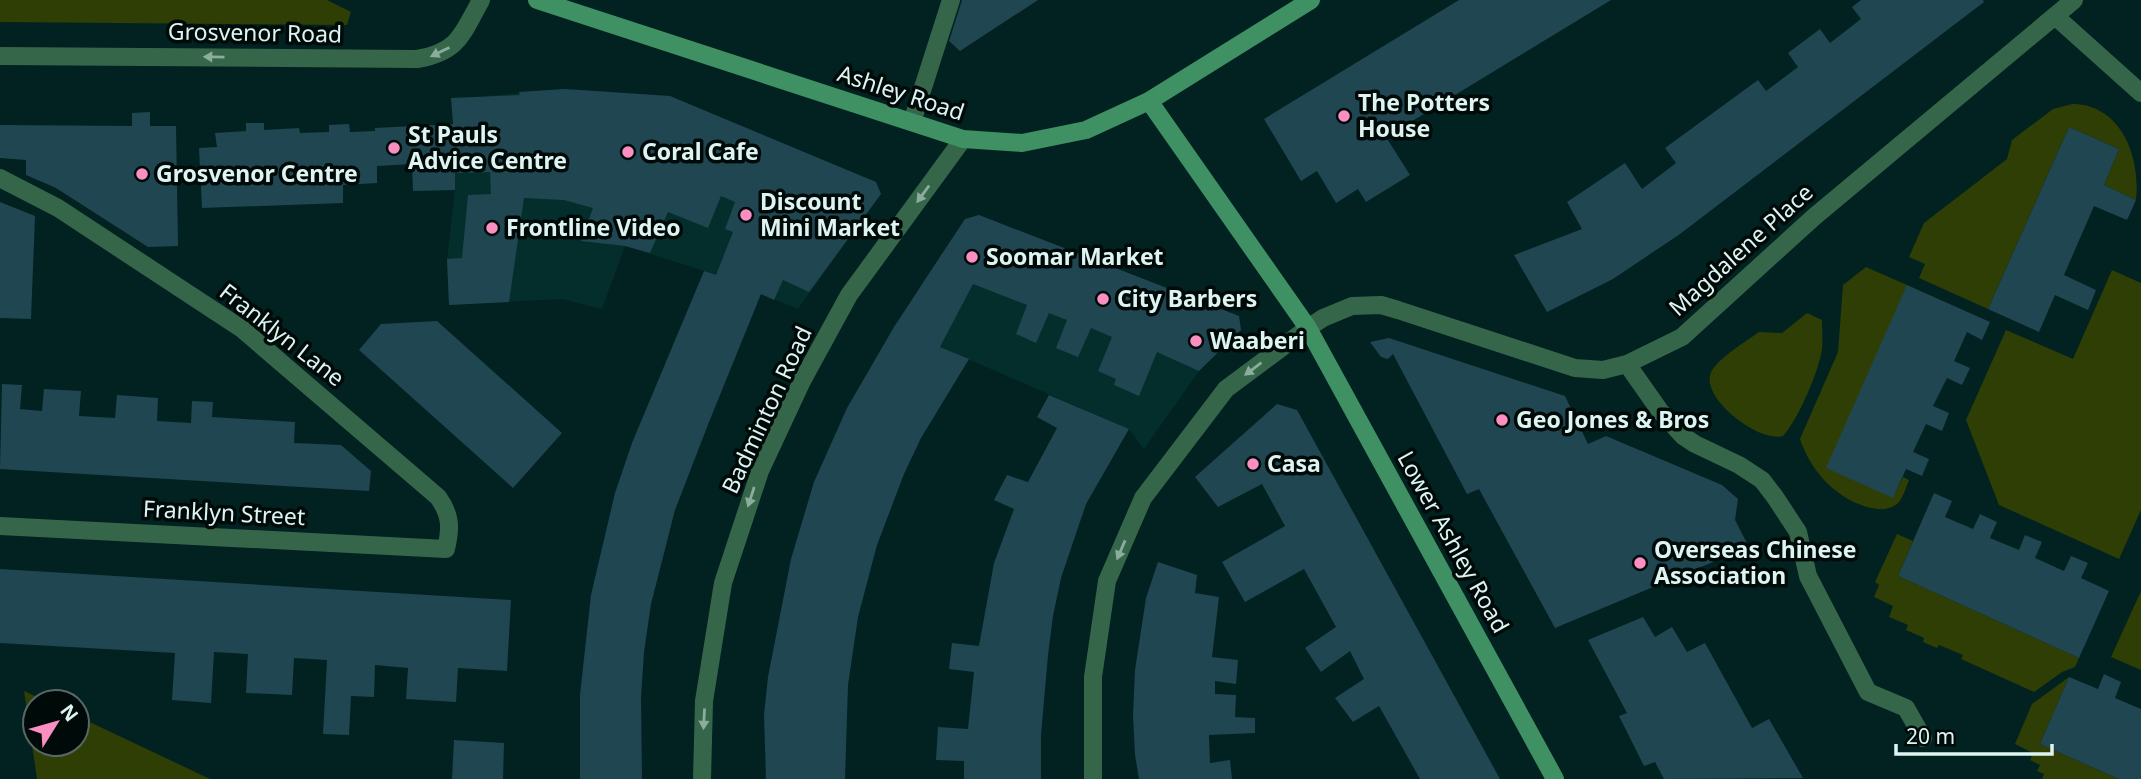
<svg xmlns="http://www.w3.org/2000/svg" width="2141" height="779" font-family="'Noto Sans',sans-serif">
<rect width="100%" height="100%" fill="#012220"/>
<g fill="#042e2b">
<polygon points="565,89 876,182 881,194 798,309 704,271 625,246 602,309 562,299 449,305 447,259 455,190 455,173 490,171 487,96"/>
<polygon points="979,215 1092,259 1241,330 1199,371 1144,449 1129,429 940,347 962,304 920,286 965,219"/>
</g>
<g fill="#2e3e04">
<polygon points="0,0 327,0 351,12 347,25 0,22"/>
<path d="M2072 104C2120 104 2141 155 2136 200L2104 185 2119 149 2069 127 1988 309 1919 278 1925 264 1909 257 1924 223 2007 159 2012 140 2053 109Z"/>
<path d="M1866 267 1907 285 1893 497 1903 477 1909 480C1906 487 1903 499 1897 504 1889 510 1880 510 1871 508 1837 500 1811 472 1800 439L1838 352 1843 285Z"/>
<polygon points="2112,270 2141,283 2141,510 2119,559 1999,505 1966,420 2006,330 2073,359"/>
<path d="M1807 313 1822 320C1822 329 1823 339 1822 349 1819 371 1798 420 1783 436 1761 443 1704 402 1710 375 1714 360 1747 341 1759 332L1782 333Z"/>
<polygon points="1897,534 1913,541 1898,576 2079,658 2075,667 2062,672 2034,692 1961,659 1963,655 1939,645 1937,648 1923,642 1924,638 1906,630 1908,625 1889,617 1893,606 1874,597 1879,585 1875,582"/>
<polygon points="2141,591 2141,670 2111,657"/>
<polygon points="2069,677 2040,744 2119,779 2042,779 2044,774 2037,771 2040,765 2030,760 2033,753 2015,744 2032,704"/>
<polygon points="24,691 48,702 35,702 35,744 77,744 77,716 210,779 37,779"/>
</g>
<g fill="#204652">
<polygon points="962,0 1038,0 960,51 949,41"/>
<polygon points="1459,0 1611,0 1386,137 1410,175 1366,202 1358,189 1336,203 1317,171 1301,181 1264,119"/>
<polygon points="1861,0 1983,0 1984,2 1680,234 1613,279 1547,312 1514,255 1582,229 1567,202 1625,163 1642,189 1676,163 1665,148 1758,80 1766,91 1798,67 1788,53 1820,29 1830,43 1861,19 1852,7"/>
<polygon points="565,89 670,96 876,182 881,194 809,292 783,280 774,300 761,294 709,422 675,510 651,604 644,652 641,697 642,779 580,779 580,695 591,595 615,493 632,443 704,271 716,275 733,232 725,229 735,202 721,196 708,228 668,212 650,253 625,246 581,241 593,208 564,200 524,198 509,302 449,305 447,259 462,258 468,195 491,194 490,172 455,173 455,190 413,191 412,164 377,166 377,183 343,185 343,203 202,208 199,148 217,147 215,133 246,131 246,123 264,123 264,130 299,128 300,133 329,132 329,125 349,124 350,132 375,131 375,128 453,124 451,98 520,95 519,92"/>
<polygon points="150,112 150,126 176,126 178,246 148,247 56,188 26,175 26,160 0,158 0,125 132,126 132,113"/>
<polygon points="2069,127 2119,149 2104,185 2136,200 2127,220 2094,206 2064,275 2096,290 2088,310 2055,295 2039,332 1988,309"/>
<polygon points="0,202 35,216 31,319 0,318"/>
<polygon points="979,215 1239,316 1241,330 1199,371 1157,352 1139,396 1114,385 1116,379 1098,371 1112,337 1091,328 1078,357 1056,348 1067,320 1049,313 1036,343 1016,334 1027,305 973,284 940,347 969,359 921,438 904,474 877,545 858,617 848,685 845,779 766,779 764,715 768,677 791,559 814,482 847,408 894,327 965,219"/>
<polygon points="1907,285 1990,322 1982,340 1967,332 1954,361 1970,368 1962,385 1947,378 1933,406 1949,413 1942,431 1926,424 1913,452 1929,459 1922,476 1906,469 1893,498 1826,468"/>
<polygon points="437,321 562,433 513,488 359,350 381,324"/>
<polygon points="1389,338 1565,396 1588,444 1606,436 1722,485 1738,499 1735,520 1749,547 1555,628 1479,489 1467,494 1393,354 1388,359 1381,357 1370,342"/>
<polygon points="2,384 22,385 20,409 42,411 44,389 81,391 79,416 115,418 117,395 158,398 157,421 191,423 192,401 213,402 212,417 295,422 294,443 341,445 371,471 369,491 0,469"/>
<polygon points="1049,395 1129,429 1086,504 1061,578 1053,616 1048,655 1041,735 1041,779 964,779 964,761 936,760 938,727 968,729 974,672 949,669 952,643 979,646 994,563 1014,509 994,500 1007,475 1028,482 1057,428 1037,417"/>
<polygon points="1277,404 1297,410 1500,779 1420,779 1379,706 1353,722 1335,698 1364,679 1350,651 1321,672 1305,648 1336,627 1304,569 1245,602 1222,562 1285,526 1262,484 1218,507 1195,477"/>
<polygon points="1934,493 1952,501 1945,517 1973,529 1980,514 1997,522 1990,538 2019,550 2025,535 2042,542 2035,558 2064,571 2071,556 2088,563 2081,578 2109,591 2079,658 1898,576"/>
<polygon points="1158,562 1197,575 1195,593 1219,597 1212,657 1238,660 1236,684 1215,681 1215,694 1236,695 1235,717 1255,718 1255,733 1209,735 1210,763 1230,760 1232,779 1139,779 1135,755 1133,715 1135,670 1146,598"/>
<polygon points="0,569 511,600 507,671 458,668 456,702 406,699 408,668 375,665 374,697 351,696 349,735 323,734 327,660 294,658 292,695 246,693 248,654 214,652 211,703 172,700 175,653 0,643"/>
<polygon points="1643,617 1655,637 1672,627 1687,652 1705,643 1752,728 1769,719 1803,778 1664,779 1655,762 1644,766 1619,716 1627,713 1588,640"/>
<polygon points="2104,674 2121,682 2115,698 2141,709 2141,779 2119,779 2040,744 2069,677 2098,689"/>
<polygon points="454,740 504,743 503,779 452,779"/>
</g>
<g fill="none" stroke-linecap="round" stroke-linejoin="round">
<g stroke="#36664a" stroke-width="18">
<polyline points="2055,16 2141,93"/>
<path d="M0 56 417 59C459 52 462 34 481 0"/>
<polyline points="912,122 951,0"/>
<path d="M0 178 58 208 242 329 438 497C451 515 451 528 446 549L0 526"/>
<polyline points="1627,364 1660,411 1683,436 1695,444 1739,465 1762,480 1775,497 1798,532 1808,576 1868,692 1906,708 1923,738"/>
<polyline points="702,779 704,701 723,583 760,471 802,381 849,295 963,139"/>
<polyline points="1093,779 1093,677 1107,581 1143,498 1226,389 1308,328 1323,318 1352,306 1381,305 1398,310 1575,368 1603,370 1627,364 1682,337 1814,217 2074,0"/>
</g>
<g stroke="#3f9063" stroke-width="18">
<polyline points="537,0 963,139 1022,143 1086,130 1149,101 1311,0"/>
<polyline points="1149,101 1308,328 1555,779"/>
</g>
</g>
<defs><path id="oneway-solid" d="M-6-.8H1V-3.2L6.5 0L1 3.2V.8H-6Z" transform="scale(1.75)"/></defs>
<g fill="#8aad9e">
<use href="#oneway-solid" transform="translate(440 52) rotate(154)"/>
<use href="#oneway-solid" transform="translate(214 57) rotate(-179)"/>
<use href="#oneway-solid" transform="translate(923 194) rotate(126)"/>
<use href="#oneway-solid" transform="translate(1253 369) rotate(143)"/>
<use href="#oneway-solid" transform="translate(751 497) rotate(108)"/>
<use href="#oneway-solid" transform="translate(1121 550) rotate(113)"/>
<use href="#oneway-solid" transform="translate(704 719) rotate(93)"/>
</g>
<g fill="#fc8fc2" stroke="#000a09" stroke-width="2.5">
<circle cx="1344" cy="116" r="7"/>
<circle cx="394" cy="148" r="7"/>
<circle cx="628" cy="152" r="7"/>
<circle cx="142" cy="174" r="7"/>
<circle cx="746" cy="215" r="7"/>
<circle cx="492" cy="228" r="7"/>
<circle cx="972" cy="257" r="7"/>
<circle cx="1103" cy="299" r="7"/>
<circle cx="1196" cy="341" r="7"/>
<circle cx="1502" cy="420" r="7"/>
<circle cx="1253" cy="464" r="7"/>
<circle cx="1640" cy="563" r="7"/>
</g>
<g text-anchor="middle" stroke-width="7" stroke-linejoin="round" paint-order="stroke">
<g font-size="23" fill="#ddf4f1" stroke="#000a09">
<text transform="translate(255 33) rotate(1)" y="8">Grosvenor Road</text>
<text transform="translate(901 93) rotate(18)" y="8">Ashley Road</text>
<text transform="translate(1741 250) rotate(-42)" y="8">Magdalene Place</text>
<text transform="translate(282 335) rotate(38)" y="8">Franklyn Lane</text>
<text transform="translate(767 410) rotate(-65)" y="8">Badminton Road</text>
<text transform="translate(224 513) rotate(3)" y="8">Franklyn Street</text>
<text transform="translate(1453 542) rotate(61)" y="8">Lower Ashley Road</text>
</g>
<g font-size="23" font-weight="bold" fill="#ddf4f1" stroke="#000a09" text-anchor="start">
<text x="1358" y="111">The Potters<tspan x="1358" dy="26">House</tspan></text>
<text x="408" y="143">St Pauls<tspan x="408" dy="26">Advice Centre</tspan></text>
<text x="642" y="160">Coral Cafe</text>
<text x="156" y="182">Grosvenor Centre</text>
<text x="760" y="210">Discount<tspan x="760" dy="26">Mini Market</tspan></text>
<text x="506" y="236">Frontline Video</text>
<text x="986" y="265">Soomar Market</text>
<text x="1117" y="307">City Barbers</text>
<text x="1210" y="349">Waaberi</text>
<text x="1516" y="428">Geo Jones &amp; Bros</text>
<text x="1267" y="472">Casa</text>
<text x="1654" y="558">Overseas Chinese<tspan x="1654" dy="26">Association</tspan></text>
</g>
</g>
<g transform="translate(56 723) rotate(53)"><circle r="33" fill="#000a09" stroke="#586866" stroke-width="2"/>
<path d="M0-5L12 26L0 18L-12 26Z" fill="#fc8fc2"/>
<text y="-10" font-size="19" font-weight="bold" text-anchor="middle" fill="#ddf4f1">N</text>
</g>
<path d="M1896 744v10h156v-10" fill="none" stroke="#ddf4f1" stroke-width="3.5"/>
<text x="1906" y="744" font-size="21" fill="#ddf4f1" stroke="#000a09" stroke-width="5" paint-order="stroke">20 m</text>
</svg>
